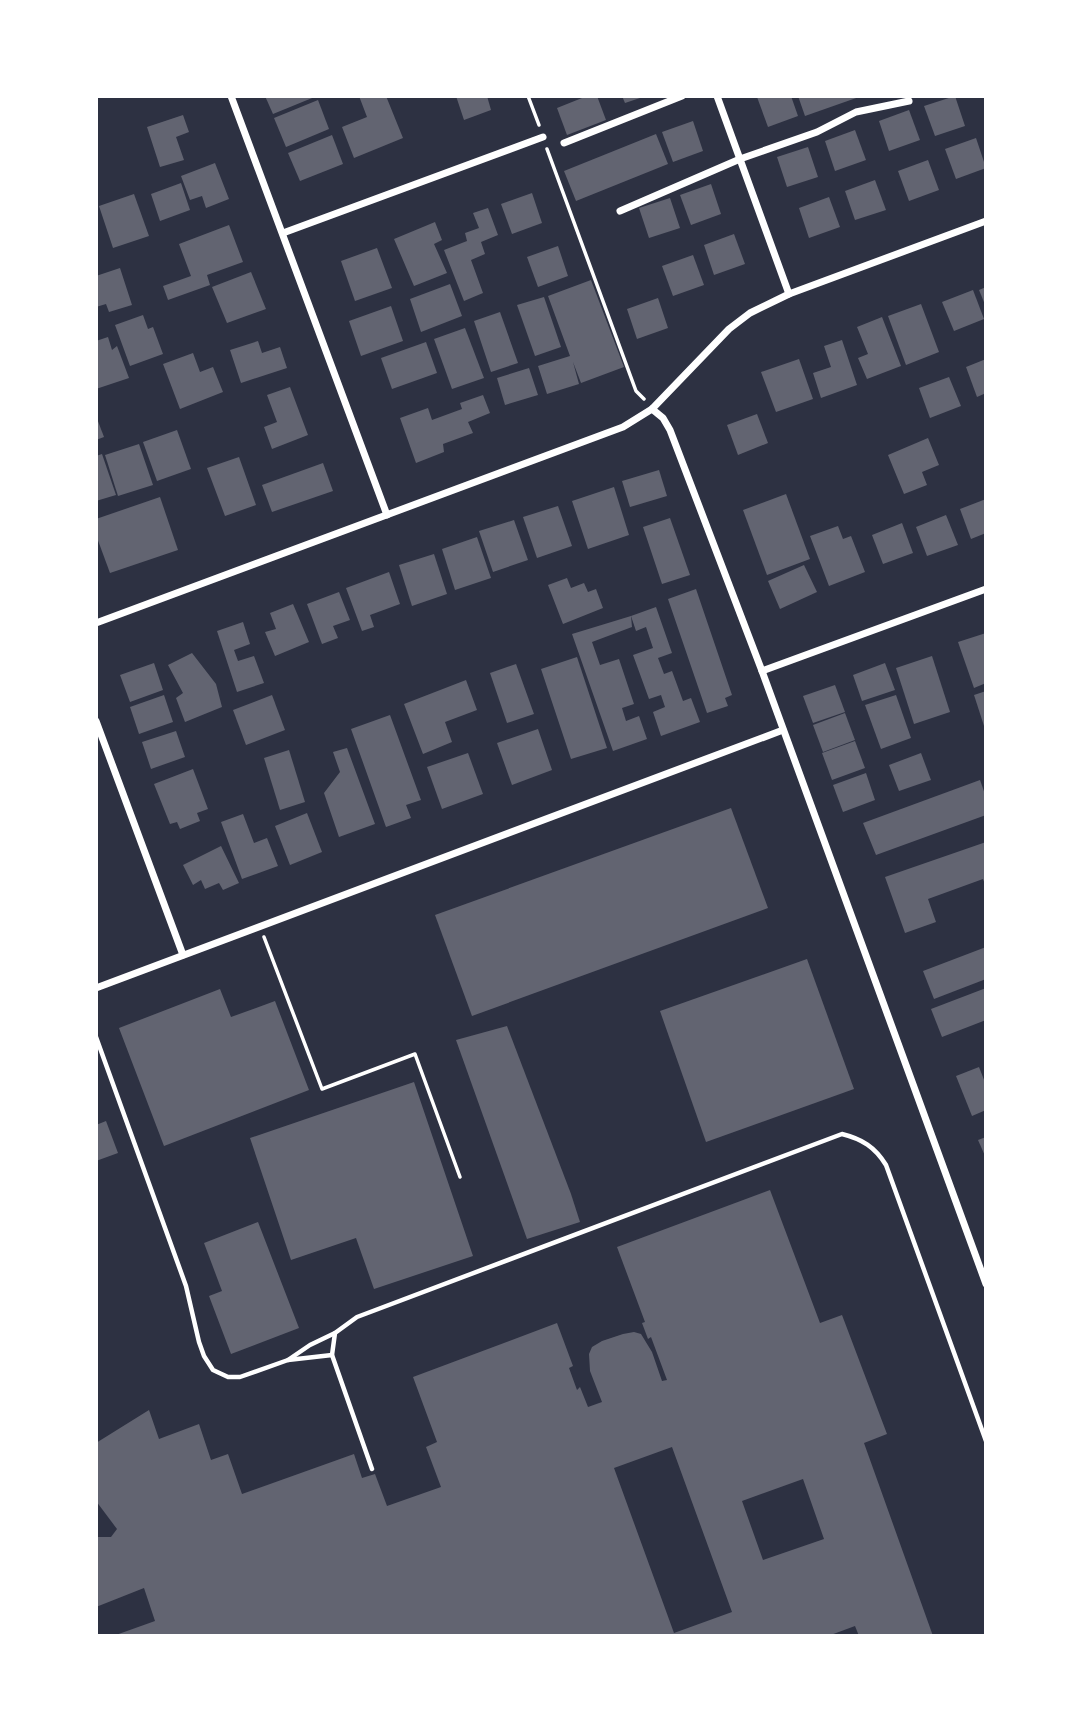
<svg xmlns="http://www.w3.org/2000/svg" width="1082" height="1732" font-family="Literata,serif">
<rect width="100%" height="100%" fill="#2d3142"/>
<g fill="#626471" fill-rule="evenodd">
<polygon points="265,96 317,96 273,114"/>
<polygon points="359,96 386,96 403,138 354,158 342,127 367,117"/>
<polygon points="456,96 487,96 491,110 464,120"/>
<polygon points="587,96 597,96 606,120 567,135 557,108"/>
<polygon points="622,96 643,96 643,97 625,103"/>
<polygon points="760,96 791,96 798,116 768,127 757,97"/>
<polygon points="798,96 859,96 859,97 805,116"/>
<polygon points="955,96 965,126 935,136 924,106"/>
<polygon points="318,100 329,129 286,147 274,118"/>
<polygon points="909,110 920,140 889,151 879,121"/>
<polygon points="183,115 189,132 176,137 184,160 160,167 147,127"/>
<polygon points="693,121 703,151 673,162 662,132"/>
<polygon points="855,130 866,160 835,171 825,141"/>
<polygon points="656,134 668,164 576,201 564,171"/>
<polygon points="332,135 343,164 300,181 288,153"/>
<polygon points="976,138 986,168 956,179 945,149"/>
<polygon points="808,147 818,177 787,187 777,157"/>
<polygon points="928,160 939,190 909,201 898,171"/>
<polygon points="215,163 229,199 206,208 202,196 190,200 181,176"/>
<polygon points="875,180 886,210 855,220 845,191"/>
<polygon points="181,183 190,210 160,221 151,194"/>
<polygon points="711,184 721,214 691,225 680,195"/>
<polygon points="532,193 542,223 512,234 501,204"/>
<polygon points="134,194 149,236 113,248 99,206"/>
<polygon points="829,197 840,227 809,238 799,208"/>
<polygon points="670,198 680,228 649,238 639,208"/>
<polygon points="488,208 498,235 481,242 485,254 471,260 483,293 464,301 444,250 467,241 465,233 479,228 473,213"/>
<polygon points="435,222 442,240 434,244 447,273 414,286 394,239"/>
<polygon points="229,225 243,262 207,275 210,285 168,300 163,286 191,276 179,244"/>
<polygon points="734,234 745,264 714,275 704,245"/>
<polygon points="558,246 568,276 538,287 527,257"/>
<polygon points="377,248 392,288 355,301 341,261"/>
<polygon points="693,255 704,285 673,296 662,266"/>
<polygon points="120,268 132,305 109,312 106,304 96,307 96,276"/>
<polygon points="251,272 266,309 227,323 212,287"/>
<polygon points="591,280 624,367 581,383 573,362 579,384 547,394 538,366 570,356 548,296"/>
<polygon points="450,284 462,316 421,332 410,299"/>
<polygon points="986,287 986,307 979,290"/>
<polygon points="973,290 984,319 954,331 942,302"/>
<polygon points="544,297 561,347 535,356 517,305"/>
<polygon points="658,298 668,328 637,339 627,309"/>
<polygon points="921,304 939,352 906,365 888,316"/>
<polygon points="391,306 403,341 361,356 349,321"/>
<polygon points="500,312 518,363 491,372 474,321"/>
<polygon points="143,315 148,329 153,327 163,354 130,366 115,325"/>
<polygon points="882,317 901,366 867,379 858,358 868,354 857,327"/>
<polygon points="465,328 484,378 452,389 434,339"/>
<polygon points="108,337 112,350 117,346 129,378 96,389 96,341"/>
<polygon points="842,340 857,385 821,398 813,373 831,367 824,346"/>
<polygon points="258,341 262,353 280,347 287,368 241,383 230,350"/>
<polygon points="426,342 437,373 392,389 381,358"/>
<polygon points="193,353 200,372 213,367 223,392 180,409 163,364"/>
<polygon points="799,359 813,399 776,412 761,372"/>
<polygon points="986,359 986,393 977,397 966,367"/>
<polygon points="529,368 538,395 505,405 497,378"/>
<polygon points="949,377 961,406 930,418 919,388"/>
<polygon points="290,387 308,435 272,449 264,427 277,422 267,395"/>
<polygon points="483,395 490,413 468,422 473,433 443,444 444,452 416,463 400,418 428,408 432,420 462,409 460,403"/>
<polygon points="757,414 768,443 738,455 727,425"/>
<polygon points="96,416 104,437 96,440"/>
<polygon points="177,430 191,469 157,481 143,442"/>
<polygon points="928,438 939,465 922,472 927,485 904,494 888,455"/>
<polygon points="139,444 153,485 118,496 105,455"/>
<polygon points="102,454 116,495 96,501 96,456"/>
<polygon points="239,457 256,505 225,516 207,468"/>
<polygon points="323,463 333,491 272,512 262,485"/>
<polygon points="659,470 667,496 630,507 622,481"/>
<polygon points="614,487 629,535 588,549 572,501"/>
<polygon points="786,494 810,559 767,575 743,510"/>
<polygon points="160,497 178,550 110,573 96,535 96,519"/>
<polygon points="986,499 986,533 971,539 960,509"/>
<polygon points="558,506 572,546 537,558 523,517"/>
<polygon points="946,515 958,545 927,556 916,527"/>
<polygon points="670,518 690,575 662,584 643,527"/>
<polygon points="514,520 528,560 493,572 479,531"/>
<polygon points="902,523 913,553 883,564 872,535"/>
<polygon points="838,526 843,539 851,536 865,572 829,586 810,536"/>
<polygon points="477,537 491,578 455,590 442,549"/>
<polygon points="434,554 447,594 412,606 399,565"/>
<polygon points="804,565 817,592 780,609 768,581"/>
<polygon points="389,572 400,604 370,615 374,627 362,631 346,588"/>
<polygon points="567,578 571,588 584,583 588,592 596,589 603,608 563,624 548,585"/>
<polygon points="696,589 732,695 725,698 728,706 707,713 668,599"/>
<polygon points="339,592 350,620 333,626 338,638 322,644 307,604"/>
<polygon points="293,604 309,642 275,656 265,632 276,629 270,613"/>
<polygon points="656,607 672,653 658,658 664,674 672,671 683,701 691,698 700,722 661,736 653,712 665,707 661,695 649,699 633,655 653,648 646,627 636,631 631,616"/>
<polygon points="631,616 632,627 592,642 600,665 619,659 634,704 622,708 626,721 639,716 647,739 613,751 572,634"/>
<polygon points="243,622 250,644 234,650 238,661 254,656 264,683 237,692 217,631"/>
<polygon points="986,633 986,683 974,688 958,642"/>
<polygon points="192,653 216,684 222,707 185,722 176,698 183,693 168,665"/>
<polygon points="932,656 950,712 914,724 896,668"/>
<polygon points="577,657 607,748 571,759 541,669"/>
<polygon points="154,663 163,690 130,702 120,675"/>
<polygon points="885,663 895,690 862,701 853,675"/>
<polygon points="516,664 534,714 507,723 490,673"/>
<polygon points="466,680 477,710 445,722 452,742 423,754 404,704"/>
<polygon points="835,685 845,712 813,723 803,696"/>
<polygon points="986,691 986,729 985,729 974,695"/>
<polygon points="164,695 173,722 139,734 130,707"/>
<polygon points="272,695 285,730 246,745 233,710"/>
<polygon points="896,695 911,738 881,749 865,705"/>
<polygon points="845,713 855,740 823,752 813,725"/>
<polygon points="390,715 421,800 406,805 411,818 386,827 351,729"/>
<polygon points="538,729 552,770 512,785 497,743"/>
<polygon points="176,731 185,757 151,769 142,742"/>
<polygon points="855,741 865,768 832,780 822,753"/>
<polygon points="347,748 375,824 339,837 324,793 340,772 333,752"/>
<polygon points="289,750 305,802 280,810 264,758"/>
<polygon points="468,753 483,794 442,809 427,767"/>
<polygon points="921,753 931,780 899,791 889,765"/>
<polygon points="193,769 208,809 197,813 200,821 180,829 177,822 170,824 154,784"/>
<polygon points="866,773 875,800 843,812 833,785"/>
<polygon points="980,780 986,797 986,815 876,855 863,823"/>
<polygon points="731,808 768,908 472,1016 435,915"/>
<polygon points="307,813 322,852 290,865 275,826"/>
<polygon points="243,814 254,843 267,838 278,866 242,879 221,822"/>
<polygon points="986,842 986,887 983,879 928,899 936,922 905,933 885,877"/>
<polygon points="221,846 239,883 223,890 219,883 205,889 201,880 193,885 183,865"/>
<polygon points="986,947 986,979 934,999 923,971"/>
<polygon points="807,959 854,1089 706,1142 660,1011"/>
<polygon points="986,988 986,1020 942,1037 931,1009"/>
<polygon points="220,989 231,1017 275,1001 309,1090 164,1146 119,1028"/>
<polygon points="507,1026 571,1194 580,1222 527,1239 456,1040"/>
<polygon points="979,1067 986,1085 986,1110 972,1116 956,1076"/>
<polygon points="414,1082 473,1256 374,1289 356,1238 291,1260 250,1138"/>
<polygon points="106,1121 118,1153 96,1161 96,1125"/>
<polygon points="986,1137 986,1158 978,1140"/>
<path d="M770 1190 820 1323 842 1315 887 1434 864 1443 933 1636H859L855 1626 828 1636H113L155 1621 144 1588 96 1607V1537H111L117 1529 96 1501V1443L149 1410 159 1439 199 1424 211 1460 228 1454 242 1494 354 1454 362 1478 375 1474 387 1506 441 1487 426 1447 437 1442 413 1377 557 1323 573 1366 569 1368 577 1390 580 1387 588 1407 602 1402 590 1371 589 1354 592 1347 602 1341 623 1334 634 1332 641 1334 652 1352 662 1381 667 1380 651 1337 648 1339 642 1323 645 1322 617 1247ZM672 1447 732 1612 674 1633 614 1468ZM803 1479 824 1539 763 1560 742 1501Z"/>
<polygon points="258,1222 299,1328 231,1354 209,1296 222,1291 204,1243"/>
</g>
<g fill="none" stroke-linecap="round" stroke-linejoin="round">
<g stroke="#fff" stroke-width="3.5">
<polyline points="528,96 539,125"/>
<polyline points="547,149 636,391 644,399"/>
<polyline points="264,937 322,1089 415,1054 460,1177"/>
</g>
<g stroke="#fff" stroke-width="4.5">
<polyline points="96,1037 186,1286 199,1342 204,1356 213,1370 228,1377 240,1377 288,1360 332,1355"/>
<polyline points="288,1360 310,1345 335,1333"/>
<path d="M372 1469 332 1355 335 1333 357 1317 842 1134C862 1139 875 1147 886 1165L986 1441"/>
</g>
<g stroke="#fff" stroke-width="7">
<polyline points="231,96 387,515"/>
<polyline points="717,96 789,294"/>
<polyline points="564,143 682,96"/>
<polyline points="620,211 740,159 817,132 856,112 909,101"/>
<polyline points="283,233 543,137"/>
<polyline points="652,409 663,418 670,430 762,671 986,1284"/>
<polyline points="96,623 623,427 652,409 729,329 750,313 789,294 986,221"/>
<polyline points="762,671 986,589"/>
<polyline points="96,721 183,955"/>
<polyline points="96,988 783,730"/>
</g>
</g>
<rect width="1082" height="1732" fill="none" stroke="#ffffff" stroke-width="196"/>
</svg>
